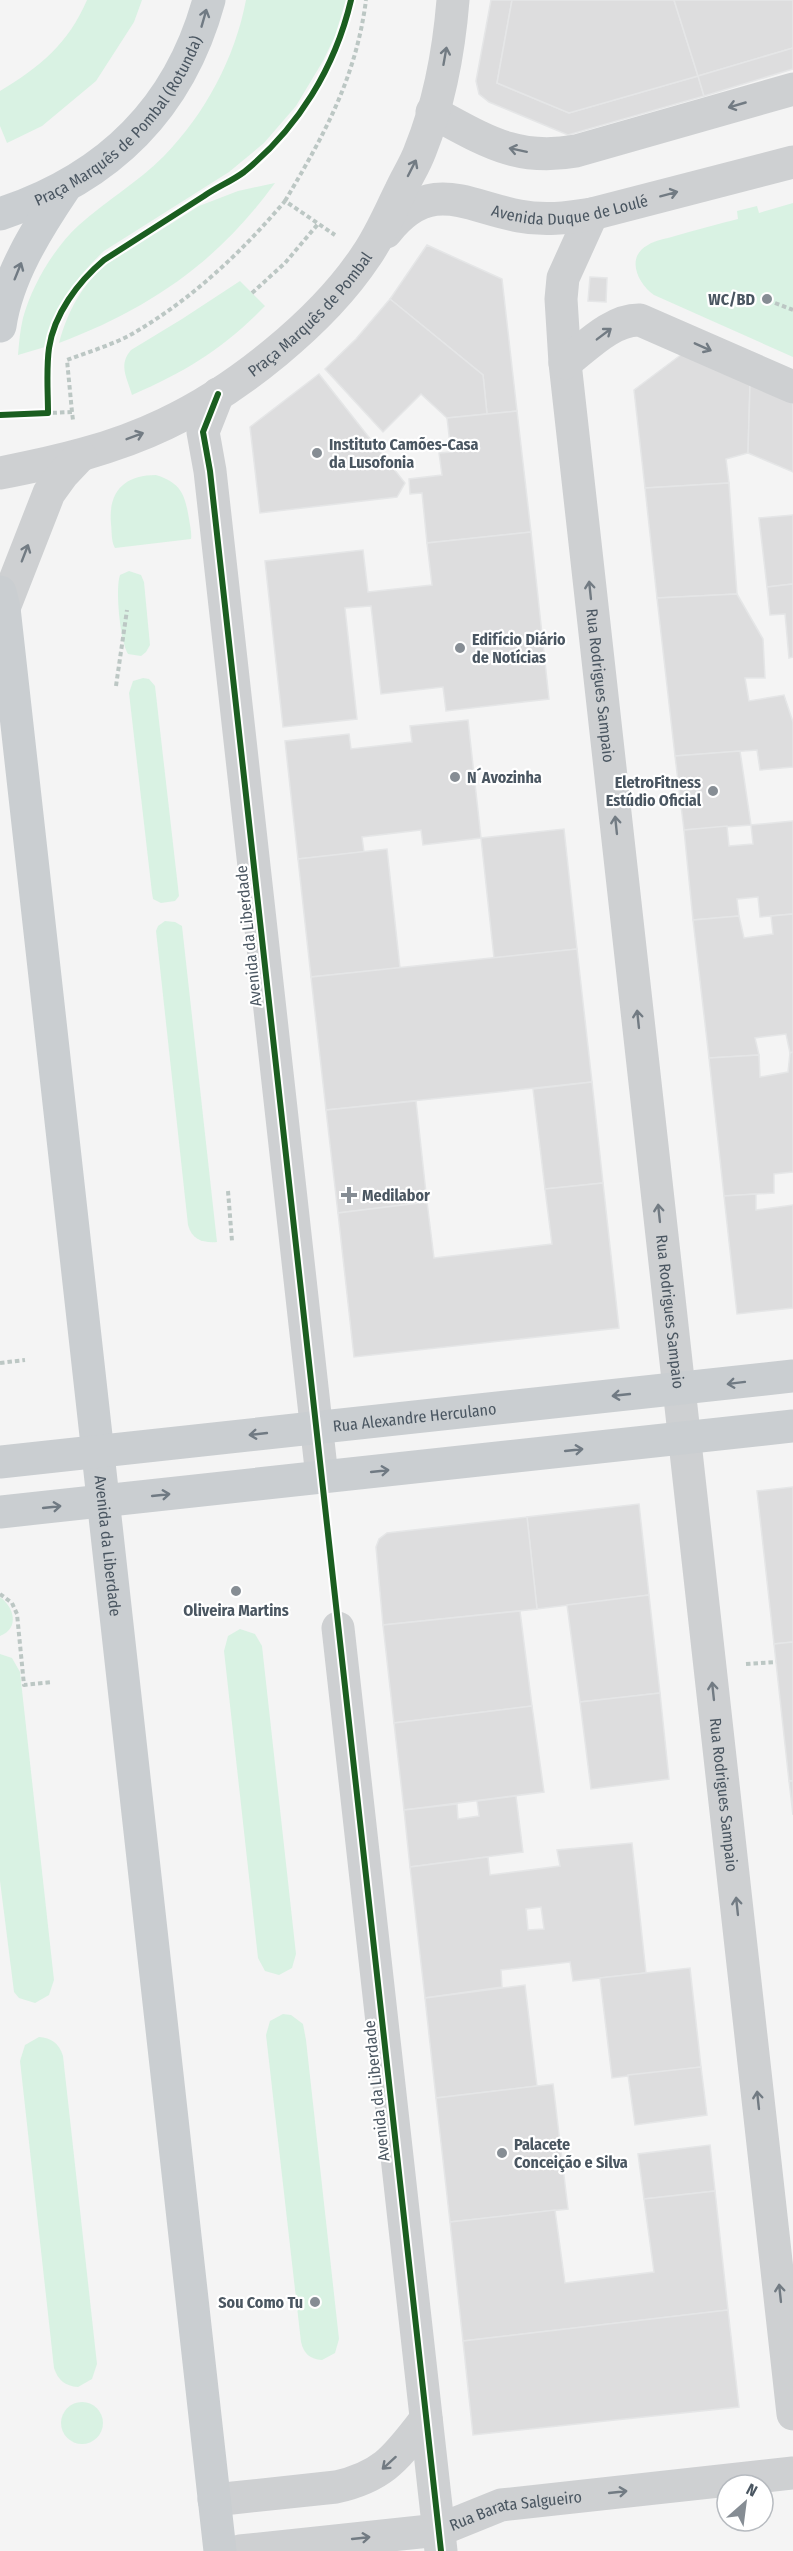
<svg xmlns="http://www.w3.org/2000/svg" width="793" height="2551" font-family="'Fira Sans Condensed',sans-serif">
<rect width="100%" height="100%" fill="#f4f4f4"/>
<g fill="#d9f2e3">
<path d="M87 0H142L134 22 96 81 42 126 7 143 0 126V91C40 67 68 44 87 0Z"/>
<path d="M246 0H346L335 36 323 61 296 106 264 143 229 172 104 251C75 278 56 308 45 347L18 355C19 343 20 330 23 318 32 285 54 248 79 225 107 200 137 183 164 156 205 114 235 58 246 0Z"/>
<path d="M275 183C218 262 149 309 59 343 67 312 82 284 107 264L199 206 238 191Z"/>
<path d="M793 203V357L654 295C638 284 625 257 648 245 655 240 666 239 675 236 696 230 717 224 738 219L737 211 757 206 759 213Z"/>
<path d="M240 281 265 306C223 349 187 371 132 395 127 378 118 365 131 350L182 319Z"/>
<path d="M156 475C181 483 185 494 189 519 190 526 192 533 191 539L115 548C111 541 112 532 111 524 108 492 124 475 156 475Z"/>
<path d="M129 571 141 575 144 582 150 645 146 652 141 656 128 654C120 642 115 588 120 575Z"/>
<polygon points="143,678 149,679 155,686 179,896 175,901 161,903 153,899 152,893 129,693 133,681"/>
<path d="M165 921 175 922 182 926 217 1242C203 1243 192 1240 188 1225L156 931 158 926Z"/>
<path d="M0 1597C14 1607 20 1628 0 1636Z"/>
<polygon points="240,1629 255,1634 262,1646 296,1954 292,1968 279,1975 265,1971 258,1958 224,1651 228,1636"/>
<polygon points="0,1654 12,1658 20,1672 54,1980 49,1995 35,2003 19,1998 14,1992 0,1881"/>
<path d="M283 2014 291 2015 303 2024 306 2040 339 2339 335 2353 322 2360C310 2359 304 2354 301 2342L266 2035 270 2021Z"/>
<path d="M39 2037C51 2038 59 2043 63 2056L97 2364 92 2379 78 2387C65 2386 58 2380 54 2368L20 2061 25 2045Z"/>
<circle cx="82" cy="2423" r="21"/>
</g>
<g fill="#ddddde" stroke="#e5e6e7" stroke-width="1.5" fill-rule="evenodd">
<polygon points="491,0 512,0 497,83 569,113 698,76 704,96 568,135 489,102 479,94 476,81"/>
<polygon points="512,0 674,0 698,76 569,113 497,83"/>
<polygon points="674,0 793,0 793,48 698,76"/>
<polygon points="793,48 793,69 704,96 698,76"/>
<polygon points="427,245 502,279 517,411 487,414 483,375 390,299"/>
<polygon points="590,277 607,278 606,302 588,301"/>
<polygon points="390,299 483,375 487,414 447,418 421,394 383,432 325,369 356,339"/>
<polygon points="682,354 750,384 748,453 726,459 729,483 645,488 634,390"/>
<polygon points="319,374 405,483 397,497 260,513 250,427"/>
<polygon points="750,384 793,403 793,472 748,453"/>
<polygon points="517,411 531,532 427,543 422,493 410,494 409,479 442,475 439,453 451,452 447,418"/>
<polygon points="729,483 737,594 657,598 645,488"/>
<polygon points="793,515 793,584 767,587 759,518"/>
<polygon points="531,532 549,699 446,711 443,687 381,694 371,606 345,608 357,719 283,727 265,561 363,550 368,592 432,585 427,543"/>
<polygon points="793,584 793,657 789,658 785,614 770,615 767,587"/>
<polygon points="737,594 763,639 765,678 745,678 749,701 784,695 793,722 793,767 760,770 757,750 675,756 657,598"/>
<polygon points="468,720 481,838 423,845 421,830 362,837 364,852 298,859 285,741 349,734 351,749 412,742 410,726"/>
<polygon points="740,751 751,825 684,830 675,756"/>
<polygon points="793,821 793,914 760,917 758,897 737,899 739,916 693,920 684,830 727,826 729,846 753,844 751,825"/>
<polygon points="564,829 577,949 494,958 481,838"/>
<polygon points="387,849 400,968 311,977 298,859"/>
<polygon points="793,914 793,1052 790,1053 786,1034 755,1038 759,1055 709,1058 693,920 739,916 744,938 773,934 771,916"/>
<polygon points="577,949 592,1082 326,1110 311,977"/>
<polygon points="793,1052 793,1172 774,1174 774,1193 724,1196 709,1058 759,1055 760,1077 788,1072 790,1053"/>
<polygon points="592,1082 603,1183 545,1189 533,1089"/>
<polygon points="416,1101 427,1202 338,1213 326,1110"/>
<polygon points="603,1183 619,1328 354,1357 338,1213 427,1202 434,1258 552,1244 545,1189"/>
<polygon points="756,1194 756,1210 793,1205 793,1308 737,1314 724,1196"/>
<polygon points="793,1487 793,1642 774,1644 757,1491"/>
<polygon points="639,1504 649,1595 537,1609 527,1517"/>
<polygon points="527,1517 537,1609 383,1625 376,1547 379,1539 387,1533"/>
<polygon points="649,1595 660,1693 580,1702 567,1605"/>
<polygon points="520,1611 532,1706 394,1723 383,1625"/>
<polygon points="793,1642 793,1781 789,1781 774,1644"/>
<polygon points="660,1693 669,1779 591,1789 580,1702"/>
<polygon points="532,1706 544,1792 404,1810 394,1723"/>
<polygon points="789,1781 793,1781 793,1815"/>
<polygon points="516,1796 523,1852 410,1867 404,1810 457,1804 458,1819 479,1816 477,1801"/>
<path d="M632 1843 646 1973 573 1981 570 1962 501 1970 502 1987 425 1998 410 1867 488 1857 490 1875 560 1866 557 1850ZM541 1907 544 1929 528 1930 526 1909Z"/>
<polygon points="690,1968 701,2067 612,2078 600,1978"/>
<polygon points="525,1985 537,2086 436,2098 425,1998"/>
<polygon points="701,2067 707,2115 635,2125 628,2075"/>
<polygon points="553,2084 568,2209 450,2222 436,2098"/>
<polygon points="710,2145 715,2191 644,2199 638,2154"/>
<polygon points="715,2191 728,2310 463,2341 450,2222 555,2210 565,2283 654,2272 644,2199"/>
<polygon points="728,2310 739,2407 473,2435 463,2341"/>
</g>
<g fill="none" stroke-linecap="round" stroke-linejoin="round">
<g stroke="#bcc7c4" stroke-width="4" stroke-dasharray="4.5 3" stroke-linecap="butt">
<path d="M285 201C324 135 356 78 366 0"/>
<polyline points="252,293 285,263 318,224"/>
<polyline points="775,303 793,310"/>
<path d="M72 412 67 360C88 352 112 345 132 334 191 300 241 253 285 201L335 235"/>
<polyline points="0,415 72,412 73,420"/>
<polyline points="116,686 127,610"/>
<polyline points="228,1191 232,1241"/>
<polyline points="0,1363 25,1360"/>
<polyline points="0,1594 12,1603 17,1614 24,1685 52,1682"/>
<polyline points="746,1664 776,1662"/>
</g>
<g stroke="#ced0d2" stroke-width="33">
<path d="M432 112C483 139 515 162 576 151L793 89"/>
<path id="s1" d="M592 214 563 278 561 299 565 363 793 2414"/>
<path id="s2" d="M386 232C430 176 466 206 519 216 544 221 567 218 592 214L793 162"/>
<path d="M565 363C586 347 612 319 640 320L793 387"/>
<polyline points="218,394 203,432 210,471 322,1477"/>
<path id="s3" d="M0 473C57 462 113 449 165 424 236 391 323 321 366 256 380 236 389 214 400 192 406 178 415 165 420 151 439 104 449 50 453 0"/>
<polyline points="4,608 49,493 62,475 80,456"/>
<polyline points="338,1628 441,2551"/>
<path d="M214 2500 336 2487C385 2476 397 2456 426 2419"/>
<path id="s4" d="M240 2551 439 2530 501 2505 793 2473"/>
</g>
<g stroke="#caced1" stroke-width="33">
<path id="s5" d="M0 214C107 179 179 110 209 0"/>
<path d="M0 326C7 277 37 229 64 189"/>
<path id="s6" d="M0 592 4 608 220 2551"/>
<path id="s7" d="M0 1462 793 1376"/>
<polyline points="0,1512 793,1426"/>
</g>
<defs>
<g id="cycleway">
<polyline points="218,394 203,432 210,471 441,2551"/>
<path d="M0 415 48 413C48 392 46 369 49 348 54 314 78 282 104 260 137 239 171 217 204 196 217 187 232 181 244 172 298 128 335 68 351 0"/>
</g>
</defs>
<use href="#cycleway" stroke="#fff" stroke-width="10"/>
<use href="#cycleway" stroke="#1b5e20" stroke-width="6"/>
</g>
<defs><path id="oneway-shaft" d="M-6 0H5M1.5-3L5.5 0L1.5 3" fill="none" stroke-width="1.6" stroke-linecap="round" stroke-linejoin="round" transform="scale(1.5)"/></defs>
<g stroke="#707a83">
<use href="#oneway-shaft" transform="translate(204 18) rotate(-74)"/>
<use href="#oneway-shaft" transform="translate(18 271) rotate(-68)"/>
<use href="#oneway-shaft" transform="translate(736 1383) rotate(173)"/>
<use href="#oneway-shaft" transform="translate(621 1395) rotate(174)"/>
<use href="#oneway-shaft" transform="translate(258 1434) rotate(174)"/>
<use href="#oneway-shaft" transform="translate(574 1450) rotate(-6)"/>
<use href="#oneway-shaft" transform="translate(380 1471) rotate(-6)"/>
<use href="#oneway-shaft" transform="translate(161 1495) rotate(-6)"/>
<use href="#oneway-shaft" transform="translate(52 1507) rotate(-6)"/>
</g>
<g stroke="#727b83">
<use href="#oneway-shaft" transform="translate(445 56) rotate(-80)"/>
<use href="#oneway-shaft" transform="translate(737 105) rotate(164)"/>
<use href="#oneway-shaft" transform="translate(518 150) rotate(-168)"/>
<use href="#oneway-shaft" transform="translate(412 168) rotate(-63)"/>
<use href="#oneway-shaft" transform="translate(669 194) rotate(-15)"/>
<use href="#oneway-shaft" transform="translate(604 334) rotate(-37)"/>
<use href="#oneway-shaft" transform="translate(703 347) rotate(24)"/>
<use href="#oneway-shaft" transform="translate(135 436) rotate(-21)"/>
<use href="#oneway-shaft" transform="translate(25 553) rotate(-69)"/>
<use href="#oneway-shaft" transform="translate(590 590) rotate(-96)"/>
<use href="#oneway-shaft" transform="translate(616 825) rotate(-96)"/>
<use href="#oneway-shaft" transform="translate(638 1019) rotate(-96)"/>
<use href="#oneway-shaft" transform="translate(659 1213) rotate(-96)"/>
<use href="#oneway-shaft" transform="translate(713 1691) rotate(-96)"/>
<use href="#oneway-shaft" transform="translate(737 1906) rotate(-96)"/>
<use href="#oneway-shaft" transform="translate(758 2100) rotate(-96)"/>
<use href="#oneway-shaft" transform="translate(780 2293) rotate(-96)"/>
<use href="#oneway-shaft" transform="translate(389 2463) rotate(138)"/>
<use href="#oneway-shaft" transform="translate(618 2492) rotate(-6)"/>
<use href="#oneway-shaft" transform="translate(361 2538) rotate(-6)"/>
</g>
<g fill="#868d94" stroke="#fff" stroke-width="2">
<circle cx="767" cy="299" r="6"/>
<circle cx="317" cy="453" r="6"/>
<circle cx="460" cy="648" r="6"/>
<circle cx="455" cy="777" r="6"/>
<circle cx="713" cy="791" r="6"/>
<path d="M346 1186h6v6h6v6h-6v6h-6v-6h-6v-6h6z"/>
<circle cx="236" cy="1591" r="6"/>
<circle cx="502" cy="2153" r="6"/>
<circle cx="315" cy="2302" r="6"/>
</g>
<g text-anchor="middle" stroke-width="4.5" stroke-linejoin="round" paint-order="stroke">
<g font-size="16" fill="#4a5661" stroke="#fff">
<text dy="6" stroke="none"><textPath href="#s5" startOffset="156">Praça Marquês de Pombal (Rotunda)</textPath></text>
<text dy="6" stroke="none"><textPath href="#s2" startOffset="198">Avenida Duque de Loulé</textPath></text>
<text dy="6" stroke="none"><textPath href="#s3" startOffset="356">Praça Marquês de Pombal</textPath></text>
<text dy="6" stroke="none"><textPath href="#s1" startOffset="480">Rua Rodrigues Sampaio</textPath></text>
<text transform="translate(248 936) rotate(-96)" y="6">Avenida da Liberdade</text>
<text dy="6" stroke="none"><textPath href="#s1" startOffset="1110">Rua Rodrigues Sampaio</textPath></text>
<text dy="6" stroke="none"><textPath href="#s7" startOffset="417">Rua Alexandre Herculano</textPath></text>
<text dy="6" stroke="none"><textPath href="#s6" startOffset="960">Avenida da Liberdade</textPath></text>
<text dy="6" stroke="none"><textPath href="#s1" startOffset="1596">Rua Rodrigues Sampaio</textPath></text>
<text transform="translate(376 2091) rotate(-96)" y="6">Avenida da Liberdade</text>
<text dy="6" stroke="none"><textPath href="#s4" startOffset="280">Rua Barata Salgueiro</textPath></text>
</g>
<g font-size="16" font-weight="bold" fill="#4a5661" stroke="#fff" text-anchor="start">
<text x="755" y="305" text-anchor="end">WC/BD</text>
<text x="329" y="450">Instituto Camões-Casa<tspan x="329" dy="18">da Lusofonia</tspan></text>
<text x="472" y="645">Edifício Diário<tspan x="472" dy="18">de Notícias</tspan></text>
<text x="467" y="783">N´Avozinha</text>
<text x="701" y="788" text-anchor="end">EletroFitness<tspan x="701" dy="18">Estúdio Oficial</tspan></text>
<text x="362" y="1201">Medilabor</text>
<text x="236" y="1616" text-anchor="middle">Oliveira Martins</text>
<text x="514" y="2150">Palacete<tspan x="514" dy="18">Conceição e Silva</tspan></text>
<text x="303" y="2308" text-anchor="end">Sou Como Tu</text>
</g>
</g>
<g transform="translate(745 2503) rotate(28)"><circle r="28" fill="#ffffff" stroke="#b7bbc0" stroke-width="1.5"/>
<path d="M0-4.5L10 22L0 15L-10 22Z" fill="#868d94"/>
<text y="-9" font-size="16" font-weight="bold" text-anchor="middle" fill="#4a5661">N</text>
</g>
</svg>
